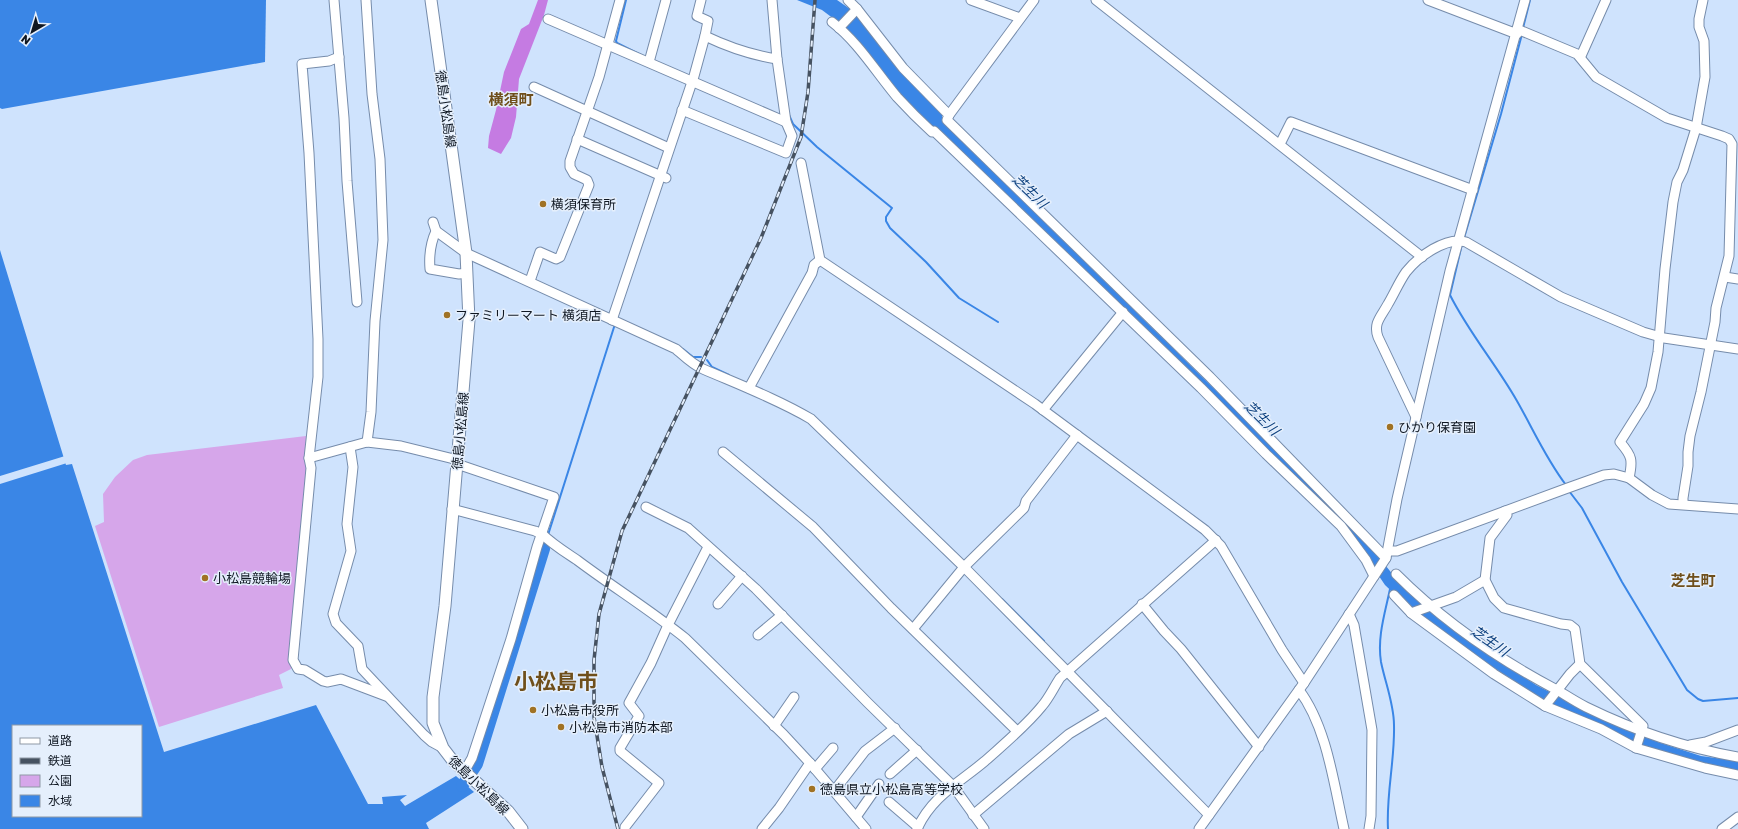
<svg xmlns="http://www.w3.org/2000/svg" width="1738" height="829" font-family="'Golos Text','Noto Sans JP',sans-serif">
<rect width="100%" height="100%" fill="#cfe3fd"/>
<polygon fill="#d6a6ea" points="306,436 305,463 307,468 291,655 291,669 279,675 283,688 159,727 95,526 104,522 103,494 115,477 133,460 147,455"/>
<polygon fill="#c57be2" points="538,0 548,0 544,15 519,79 516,117 511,138 501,154 488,148 489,136 496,110 504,72 521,29 529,24"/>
<g fill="#3a86e6" fill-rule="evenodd">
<polygon points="0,0 266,0 265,62 2,109 0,108"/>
<polygon points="797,0 837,0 850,9 859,18 910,82 942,115 942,122 952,131 1242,416 1369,545 1394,576 1469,641 1536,685 1621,728 1628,729 1656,740 1658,742 1701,756 1738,761 1738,773 1652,750 1535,698 1528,690 1439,632 1409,608 1385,585 1352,536 915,111 838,22 822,10"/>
<path d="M0 250 66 465 72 464 164 752 316 705 368 804H383L382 797 407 795 400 800 405 806 456 776 474 792 426 823 429 829H0ZM13 726H141V816H13Z"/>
</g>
<polygon fill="#cfe3fd" points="65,456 67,463 0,484 0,476"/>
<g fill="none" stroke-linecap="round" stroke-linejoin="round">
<g stroke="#3a86e6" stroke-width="2">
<polyline points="626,0 616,41 617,43 641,55"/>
<polyline points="1523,28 1530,0"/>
<polyline points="789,115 793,124 817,147 892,208 886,217 886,221 890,228 926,262 959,298 998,322"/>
<polyline points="1464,238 1501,114 1522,34"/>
<path d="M1462 244 1450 295C1469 333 1496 364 1517 401 1533 429 1546 459 1566 485"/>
<polyline points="683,349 693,357 701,357"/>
<polyline points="707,360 712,367 729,375"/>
<polyline points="839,440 854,455"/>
<polyline points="1569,491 1582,508 1622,582 1687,690 1698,699 1703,701 1738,698"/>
<polyline points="548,535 615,324"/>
<polyline points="544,549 546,541"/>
<polyline points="1002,599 1044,641"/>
<path d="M1388 829C1386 794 1395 760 1394 725 1394 704 1385 682 1381 662 1377 637 1385 613 1390 589"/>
</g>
<polyline stroke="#3a86e6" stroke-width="12" points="462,786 477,764 544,549"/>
<defs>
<g id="minor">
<polyline points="334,0 344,118 347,181 357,302"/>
<polyline points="366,0 372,94 380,159 383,240 375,321 371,412 367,442"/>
<polyline points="848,0 857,9 903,68 949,115 947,120 1210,377 1386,558"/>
<polyline points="971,0 1020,18"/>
<polyline points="1096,0 1422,257"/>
<polyline points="1428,0 1517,34"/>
<polyline points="548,19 786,122"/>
<path d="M832 22C858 42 876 72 897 97 908 109 920 121 932 132L934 131 1201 388 1266 454 1341 526 1366 560 1374 576"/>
<polyline points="839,28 857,9"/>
<polyline points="1517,29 1577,54 1596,77 1667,118 1722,136 1729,139 1732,144 1729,256 1716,308 1715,322 1701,392 1690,436 1688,452 1688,466 1683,498 1683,504"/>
<path d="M705 36C728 47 751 55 777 59"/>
<polyline points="1581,56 1606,0"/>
<polyline points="339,57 329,61 302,64 309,153 318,339 318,377 309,458 311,468 293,660 298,669 305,670 323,681 327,682 341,679 386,696"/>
<polyline points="649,62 666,0"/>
<polyline points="534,87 669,148"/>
<polyline points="682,110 786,153 792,136 786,122 777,59 772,0"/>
<polyline points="949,115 1034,0"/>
<polyline points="577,139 666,178"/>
<polyline points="1280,144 1291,122 1473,190"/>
<polyline points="801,163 820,260 1035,404 1205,530 1221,546 1282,650 1304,683"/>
<path d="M433 222 436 231C431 242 429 257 430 269L459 274 467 273"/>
<path d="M436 231 466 253 676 349C684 356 693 365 703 369 740 385 777 399 811 419L964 567 1209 815"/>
<polyline points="1725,277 1738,279"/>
<polyline points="530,281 540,252 556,259 560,257 589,185 587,180 574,174 570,167 570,161 599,77 620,0"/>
<polyline points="612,320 694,76 705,36 708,21 697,16 701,0"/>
<polyline points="749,388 812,273 814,265 820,260"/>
<polyline points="1043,410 1123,312"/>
<path d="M1416 417 1378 337C1373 323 1381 317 1388 304 1394 294 1399 282 1406 272 1418 257 1446 236 1466 242L1561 297 1643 332 1664 338 1738 349"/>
<polyline points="350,447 353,467 347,524 351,551 333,614 336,623 358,646 362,669 424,735 432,742 443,748"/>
<polyline points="723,452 813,527 891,608 1017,731"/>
<polyline points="309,458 367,442 401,446 458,460"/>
<polyline points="457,464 554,497 537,547 511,639 472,758 468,765 462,770"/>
<path d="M1629 478C1633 460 1632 456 1620 442L1644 404 1651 388 1658 352 1665 269 1673 202 1677 182 1683 170 1696 128 1705 77 1704 41 1699 27V19L1703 0"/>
<polyline points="646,507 688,528 756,589 868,703 953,786 984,829"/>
<path d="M452 509 535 531 542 534C552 544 565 552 577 560 613 587 650 610 685 638L784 735 810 763 866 829"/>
<polyline points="1505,511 1507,515 1490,538 1485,580 1494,598 1504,608 1561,624 1570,625 1575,629 1580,664 1643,726 1636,748 1601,729 1545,706"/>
<polyline points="1388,551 1397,551 1565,489 1604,475 1614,474 1629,478 1652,495 1669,504 1738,509"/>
<path d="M1396 574C1444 622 1498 659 1557 690 1567 696 1576 702 1586 707 1633 730 1686 748 1738 757"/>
<polyline points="1485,580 1456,597 1411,613 1494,674 1545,706 1570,674 1580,664"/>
<polyline points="1394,595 1411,613"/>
<polyline points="718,604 742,576"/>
<polyline points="1142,604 1164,631 1181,649 1259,747"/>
<polyline points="1349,614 1354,625 1372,730 1371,816 1369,829"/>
<polyline points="913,629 964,567 1024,508 1026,501 1077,435"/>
<polyline points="758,635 782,615"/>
<path d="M1299 690C1327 727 1334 785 1344 829"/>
<polyline points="774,726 794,697"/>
<polyline points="1690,745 1706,742 1738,730"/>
<polyline points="1636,748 1705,768 1738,775"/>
<polyline points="815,769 833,748"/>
<polyline points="890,774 917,750"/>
<polyline points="834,791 865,751 895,728"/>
<polyline points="889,802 918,827"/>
<polyline points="973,815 1069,734 1107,711"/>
<polyline points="856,817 879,784"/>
<polyline points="625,829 625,827 659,783 620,751 620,748 639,716 629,703 651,663 668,625 708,547"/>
<polyline points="762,829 779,808 810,763"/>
<path d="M917 829C932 796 959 783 985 761 1004 744 1026 726 1042 706 1049 698 1054 687 1060 678L1216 540"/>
<polyline points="1199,829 1304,683 1386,558 1397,499 1450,271 1525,0"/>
<polyline points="1722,829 1738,817"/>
</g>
<polyline id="major" points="431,0 466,253 469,320 445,606 433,697 433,723 443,748 453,761 508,811 522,829"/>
</defs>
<use href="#minor" stroke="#768cab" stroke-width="11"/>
<use href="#major" stroke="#768cab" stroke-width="13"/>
<use href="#minor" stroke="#fff" stroke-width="9"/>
<use href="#major" stroke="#fff" stroke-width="11"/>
<defs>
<polyline id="rail" points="618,829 602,767 594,717 594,660 599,614 622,531 761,238 801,137 808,92 815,0"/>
</defs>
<use href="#rail" stroke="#465261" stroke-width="3.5"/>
<use href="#rail" stroke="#e5effc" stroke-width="2" stroke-dasharray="6" stroke-linecap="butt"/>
</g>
<g fill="#a07224" stroke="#e5effc" stroke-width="1.5">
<circle cx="543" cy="204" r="4"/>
<circle cx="447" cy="315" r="4"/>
<circle cx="1390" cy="427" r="4"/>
<circle cx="205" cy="578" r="4"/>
<circle cx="533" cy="710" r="4"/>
<circle cx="561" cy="727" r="4"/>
<circle cx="812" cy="789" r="4"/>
</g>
<g text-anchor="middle" stroke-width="3" stroke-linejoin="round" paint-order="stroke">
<g font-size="13" fill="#0f1722" stroke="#e5effc">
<text transform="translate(446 109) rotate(82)" y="5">徳島小松島線</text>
<text transform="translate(460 431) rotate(-85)" y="5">徳島小松島線</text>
<text transform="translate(479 785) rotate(44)" y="5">徳島小松島線</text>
</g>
<g font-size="13" fill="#0f1722" stroke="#e5effc" text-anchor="start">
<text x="551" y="209">横須保育所</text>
<text x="455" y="320">ファミリーマート 横須店</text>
<text x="1398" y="432">ひかり保育園</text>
<text x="213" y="583">小松島競輪場</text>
<text x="541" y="715">小松島市役所</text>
<text x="569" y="732">小松島市消防本部</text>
<text x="820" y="794">徳島県立小松島高等学校</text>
</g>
<g font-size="14" font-style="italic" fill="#104380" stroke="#e5effc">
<text transform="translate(1030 191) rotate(44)" y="5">芝生川</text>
<text transform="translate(1262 418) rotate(45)" y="5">芝生川</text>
<text transform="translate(1490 641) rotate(35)" y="5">芝生川</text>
</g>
<g font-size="15" font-weight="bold" fill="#6f4f1b" stroke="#e5effc">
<text x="511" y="105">横須町</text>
<text x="1693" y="586">芝生町</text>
</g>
<g font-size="21" font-weight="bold" fill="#6f4f1b" stroke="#e5effc">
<text x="556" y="689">小松島市</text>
</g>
</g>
<rect x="12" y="725" width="130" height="92" fill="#e5effc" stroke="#8f99a5"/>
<rect x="20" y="738" width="20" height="6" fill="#ffffff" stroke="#8f99a5"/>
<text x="48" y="745" font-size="12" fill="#0f1722">道路</text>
<rect x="20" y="758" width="20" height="6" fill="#465261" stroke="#8f99a5"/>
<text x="48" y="765" font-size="12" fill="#0f1722">鉄道</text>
<rect x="20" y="775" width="20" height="12" fill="#d6a6ea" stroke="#8f99a5"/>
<text x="48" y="785" font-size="12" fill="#0f1722">公園</text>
<rect x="20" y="795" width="20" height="12" fill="#3a86e6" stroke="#8f99a5"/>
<text x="48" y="805" font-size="12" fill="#0f1722">水域</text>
<g transform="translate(32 32) rotate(218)" stroke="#e5effc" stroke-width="3" paint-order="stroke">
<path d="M0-3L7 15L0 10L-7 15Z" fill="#0f1722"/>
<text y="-6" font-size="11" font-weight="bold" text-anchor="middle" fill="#0f1722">N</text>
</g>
</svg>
